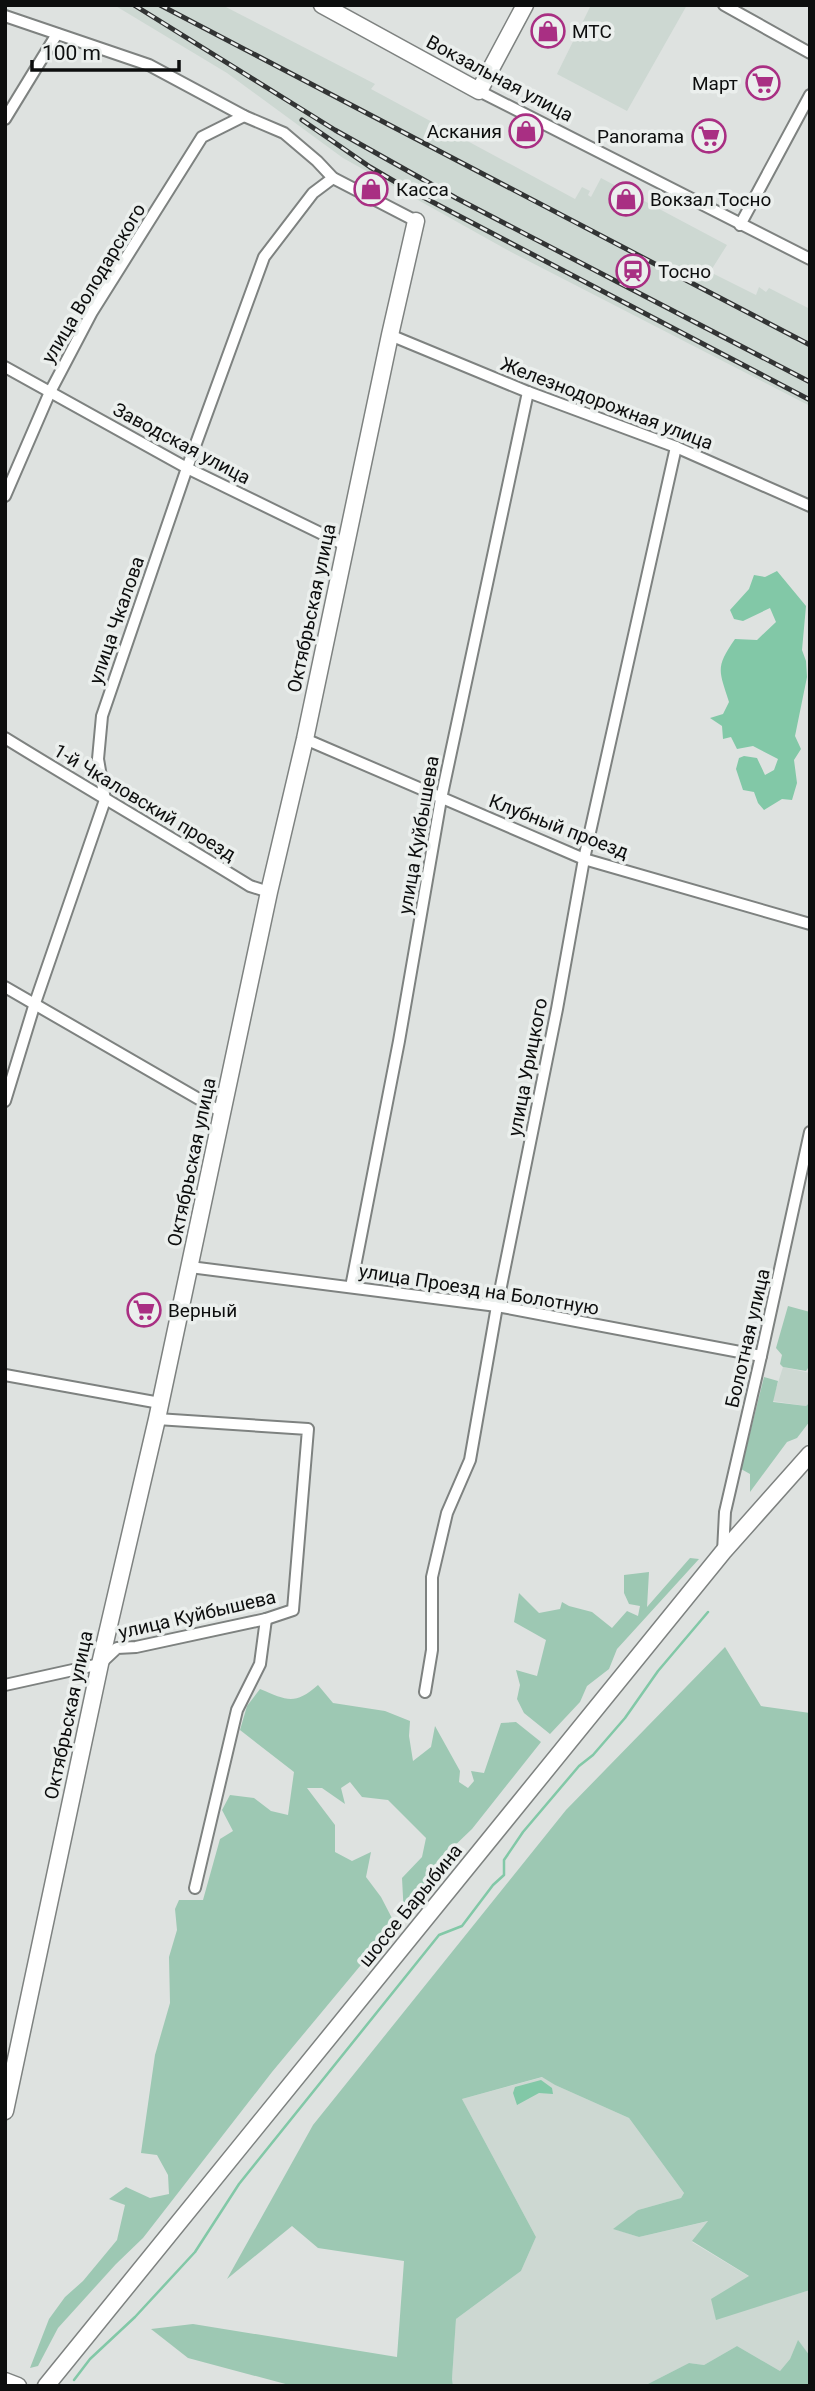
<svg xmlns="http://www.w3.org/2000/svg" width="815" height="2391" font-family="Roboto,sans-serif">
<rect width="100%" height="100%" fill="#dee2e0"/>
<g fill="#cdd8d2">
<polygon points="114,5 222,5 375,84 371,89 575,199 582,187 590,191 588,195 591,197 601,178 727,245 710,272 756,295 759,287 766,292 769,288 810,309 810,406 511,252 343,158 227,73"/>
<polygon points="588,5 687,5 627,111 557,74 590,7"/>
<polygon points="783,1367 810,1373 810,1402 806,1406 772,1401"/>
<polygon points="543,2077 555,2085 629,2118 684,2193 681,2198 638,2210 614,2229 639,2237 709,2221 692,2242 750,2277 716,2319 810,2290 810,2356 798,2341 790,2359 780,2371 737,2346 704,2365 689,2363 644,2386 453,2386 452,2379 456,2319 521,2271 536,2237 462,2099"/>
</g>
<g fill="#9dc8b3">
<polygon points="788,1306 810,1312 810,1365 806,1371 783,1367 780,1364 782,1355 776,1348"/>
<polygon points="764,1377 778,1381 773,1402 806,1406 810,1402 810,1421 797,1438 787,1442 750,1492 750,1474 741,1469"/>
<polygon points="690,1558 699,1559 617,1649 609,1669 587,1686 580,1702 550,1734 524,1713 517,1699 520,1685 516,1670 537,1676 546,1640 514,1622 519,1593 539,1613 560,1609 562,1602 569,1606 592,1612 612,1628 627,1611 638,1616 640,1606 629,1604 624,1593 624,1575 649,1572 647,1607"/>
<polygon points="725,1647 761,1706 810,1713 810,2290 716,2320 711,2299 749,2276 692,2241 708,2221 639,2237 613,2229 638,2210 681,2198 684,2193 629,2118 555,2085 542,2077 462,2099 536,2237 521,2271 456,2319 452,2379 453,2386 293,2386 188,2358 151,2329 193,2324 397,2357 404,2261 318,2248 292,2226 227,2279 313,2125 566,1810"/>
<path d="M318 1685 333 1703 385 1711 410 1721 409 1736 413 1761 431 1747 435 1726 460 1771 459 1782 468 1788 474 1781 471 1771 484 1773 501 1723 516 1722 541 1742 472 1829 448 1852 404 1916 402 1878 422 1857 426 1838 388 1800 362 1797 350 1782 341 1788 345 1804 322 1788H307L335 1825V1852L352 1861 371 1852 366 1877 381 1897 395 1924 272 2072 143 2238 116 2264 58 2328 38 2366 30 2368 49 2319 65 2297 83 2281 117 2240 125 2205 109 2199 126 2187 150 2198 169 2194 168 2175 157 2155 141 2153 155 2055 170 2003 169 1957 177 1930 175 1909 179 1900H203L220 1839 233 1831 222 1810 230 1795 254 1798 271 1811 288 1815 294 1772 240 1730 247 1706 260 1689C287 1700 294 1706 318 1685Z"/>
<polygon points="798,2340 810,2356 810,2386 644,2386 689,2363 704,2365 737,2346 780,2371 790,2359"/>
</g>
<g fill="#82c8a7">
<path d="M777 571 806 606 802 650 806 661 807 677 795 736 801 749 794 760 797 783 792 800 782 799 764 810 758 803 754 792 743 790 736 769 739 758 744 756 757 758 765 775 774 770 778 759 753 746 737 749 731 737 723 739 722 726 710 718 723 714 729 702C719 670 715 668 735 639L757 640 776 622 770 608 743 621 734 619 730 610 749 589 754 575 765 577Z"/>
<polygon points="541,2080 552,2088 553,2094 539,2093 517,2105 513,2093 515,2087"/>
</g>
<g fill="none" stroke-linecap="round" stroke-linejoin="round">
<polyline stroke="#82c8a7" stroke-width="2.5" points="74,2380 90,2359 135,2317 195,2252 239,2184 439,1935 462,1926 493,1885 504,1875 504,1860 523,1832 579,1766 593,1755 625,1718 658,1671 708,1612"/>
<defs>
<g id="street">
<polyline points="724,5 810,53"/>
<polyline points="5,16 149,65 244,116 284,133 317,161 333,178 416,221"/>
<polyline points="479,91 810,259"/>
<polyline points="5,119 57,34"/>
<polyline points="740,225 810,95"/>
<polyline points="390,335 528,392 676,447 810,506"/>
<polyline points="5,367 187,468 345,545"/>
<polyline points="5,496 50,392 92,312 202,137 244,116"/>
<path d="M5 738C86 788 169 836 250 886L269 892"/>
<polyline points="305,739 584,859 810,924"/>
<polyline points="5,987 223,1113"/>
<polyline points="5,1101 35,1003 105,800 98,759 102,716 187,468 264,257 313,193 333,178"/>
<polyline points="190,1267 497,1306 761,1356"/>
<polyline points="351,1287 399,1041 441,799 528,392"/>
<polyline points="5,1375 160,1403"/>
<polyline points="723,1552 725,1512 761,1356 810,1132"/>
<polyline points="5,1685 100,1664 117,1648 136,1647 266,1619 293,1610 308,1429 157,1419"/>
<polyline points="425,1692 432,1650 432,1577 447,1513 470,1460 497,1306 557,1009 584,859 676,447"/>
<polyline points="195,1888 237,1710 260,1664 266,1619"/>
</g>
<g id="secondary">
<polyline points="322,5 479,91 525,5"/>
<polyline points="5,2111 100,1664 157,1419 269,892 305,739 390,335 416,221"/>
<polyline points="5,2381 18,2386"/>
<polyline points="46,2386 723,1552 810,1454"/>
</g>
</defs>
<use href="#street" stroke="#7e8280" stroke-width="14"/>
<use href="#secondary" stroke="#7e8280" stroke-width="19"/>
<use href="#street" stroke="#fff" stroke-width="10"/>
<use href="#secondary" stroke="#fff" stroke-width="16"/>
<defs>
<g id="rail">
<polyline points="134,5 335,130 456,198 810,382"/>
<polyline points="160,5 810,345"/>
<polyline points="302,120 370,167 404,187 810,400"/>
</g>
</defs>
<use href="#rail" stroke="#323434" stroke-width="5"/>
<use href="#rail" stroke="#ebefed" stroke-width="2.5" stroke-dasharray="8" stroke-linecap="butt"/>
</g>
<defs>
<symbol id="shop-ring" viewBox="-11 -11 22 22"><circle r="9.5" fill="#ebefed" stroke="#a92f83" stroke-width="1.5"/><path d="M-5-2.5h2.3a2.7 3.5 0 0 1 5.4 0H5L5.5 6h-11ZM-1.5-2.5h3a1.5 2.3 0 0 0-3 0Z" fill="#a92f83"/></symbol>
<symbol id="supermarket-ring" viewBox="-11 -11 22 22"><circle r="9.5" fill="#ebefed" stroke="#a92f83" stroke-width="1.5"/><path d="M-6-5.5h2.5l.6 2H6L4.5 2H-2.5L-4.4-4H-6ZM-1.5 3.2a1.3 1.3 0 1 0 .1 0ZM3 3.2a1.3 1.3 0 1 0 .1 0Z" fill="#a92f83"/></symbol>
<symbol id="station-ring" viewBox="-11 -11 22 22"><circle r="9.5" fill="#ebefed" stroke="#a92f83" stroke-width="1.5"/><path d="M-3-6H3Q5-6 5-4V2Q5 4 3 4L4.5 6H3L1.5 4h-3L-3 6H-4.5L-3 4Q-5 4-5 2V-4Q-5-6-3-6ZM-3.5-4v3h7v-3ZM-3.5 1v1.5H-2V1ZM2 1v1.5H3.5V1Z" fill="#a92f83"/></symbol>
</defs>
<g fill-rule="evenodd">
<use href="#shop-ring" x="529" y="12" width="38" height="38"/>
<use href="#supermarket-ring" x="744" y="64" width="38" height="38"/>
<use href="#shop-ring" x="507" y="112" width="38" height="38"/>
<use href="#supermarket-ring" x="690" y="117" width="38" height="38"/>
<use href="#shop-ring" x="352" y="170" width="38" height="38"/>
<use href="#shop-ring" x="607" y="180" width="38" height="38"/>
<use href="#station-ring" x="614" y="252" width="38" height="38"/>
<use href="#supermarket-ring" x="125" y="1291" width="38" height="38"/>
</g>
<g text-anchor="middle" stroke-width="7" stroke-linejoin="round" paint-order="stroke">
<g font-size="19" fill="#0d0e0e" stroke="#ebefed" text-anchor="start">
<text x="572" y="38">МТС</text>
<text x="738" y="90" text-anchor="end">Март</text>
<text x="502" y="138" text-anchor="end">Аскания</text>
<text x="684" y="143" text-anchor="end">Panorama</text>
<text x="396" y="196">Касса</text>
<text x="650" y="206">Вокзал Тосно</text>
<text x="658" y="278">Тосно</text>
<text x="168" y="1317">Верный</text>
</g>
<g font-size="19" fill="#0d0e0e" stroke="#ebefed">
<text transform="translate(500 78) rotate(28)" y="7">Вокзальная улица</text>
<text transform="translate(93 283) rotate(-59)" y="7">улица Володарского</text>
<text transform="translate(607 403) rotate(21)" y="7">Железнодорожная улица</text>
<text transform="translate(182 443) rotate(28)" y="7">Заводская улица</text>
<text transform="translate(311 608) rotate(-78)" y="7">Октябрьская улица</text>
<text transform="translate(116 620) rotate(-71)" y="7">улица Чкалова</text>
<text transform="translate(145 802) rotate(31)" y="7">1-й Чкаловский проезд</text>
<text transform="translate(559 826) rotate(21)" y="7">Клубный проезд</text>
<text transform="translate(418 835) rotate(-80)" y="7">улица Куйбышева</text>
<text transform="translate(527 1067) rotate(-79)" y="7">улица Урицкого</text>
<text transform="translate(191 1162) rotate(-78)" y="7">Октябрьская улица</text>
<text transform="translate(479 1289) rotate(9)" y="7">улица Проезд на Болотную</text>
<text transform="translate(747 1338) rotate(-77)" y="7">Болотная улица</text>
<text transform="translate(197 1614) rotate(-13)" y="7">улица Куйбышева</text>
<text transform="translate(68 1715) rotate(-78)" y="7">Октябрьская улица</text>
<text transform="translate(410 1905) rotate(-51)" y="7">шоссе Барыбина</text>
</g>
</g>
<rect width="815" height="2391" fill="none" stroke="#0d0e0e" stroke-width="14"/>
<path d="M32 60v10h147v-10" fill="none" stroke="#0d0e0e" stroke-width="3.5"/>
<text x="42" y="60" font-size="21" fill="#0d0e0e" stroke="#ebefed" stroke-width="5" paint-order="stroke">100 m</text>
</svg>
